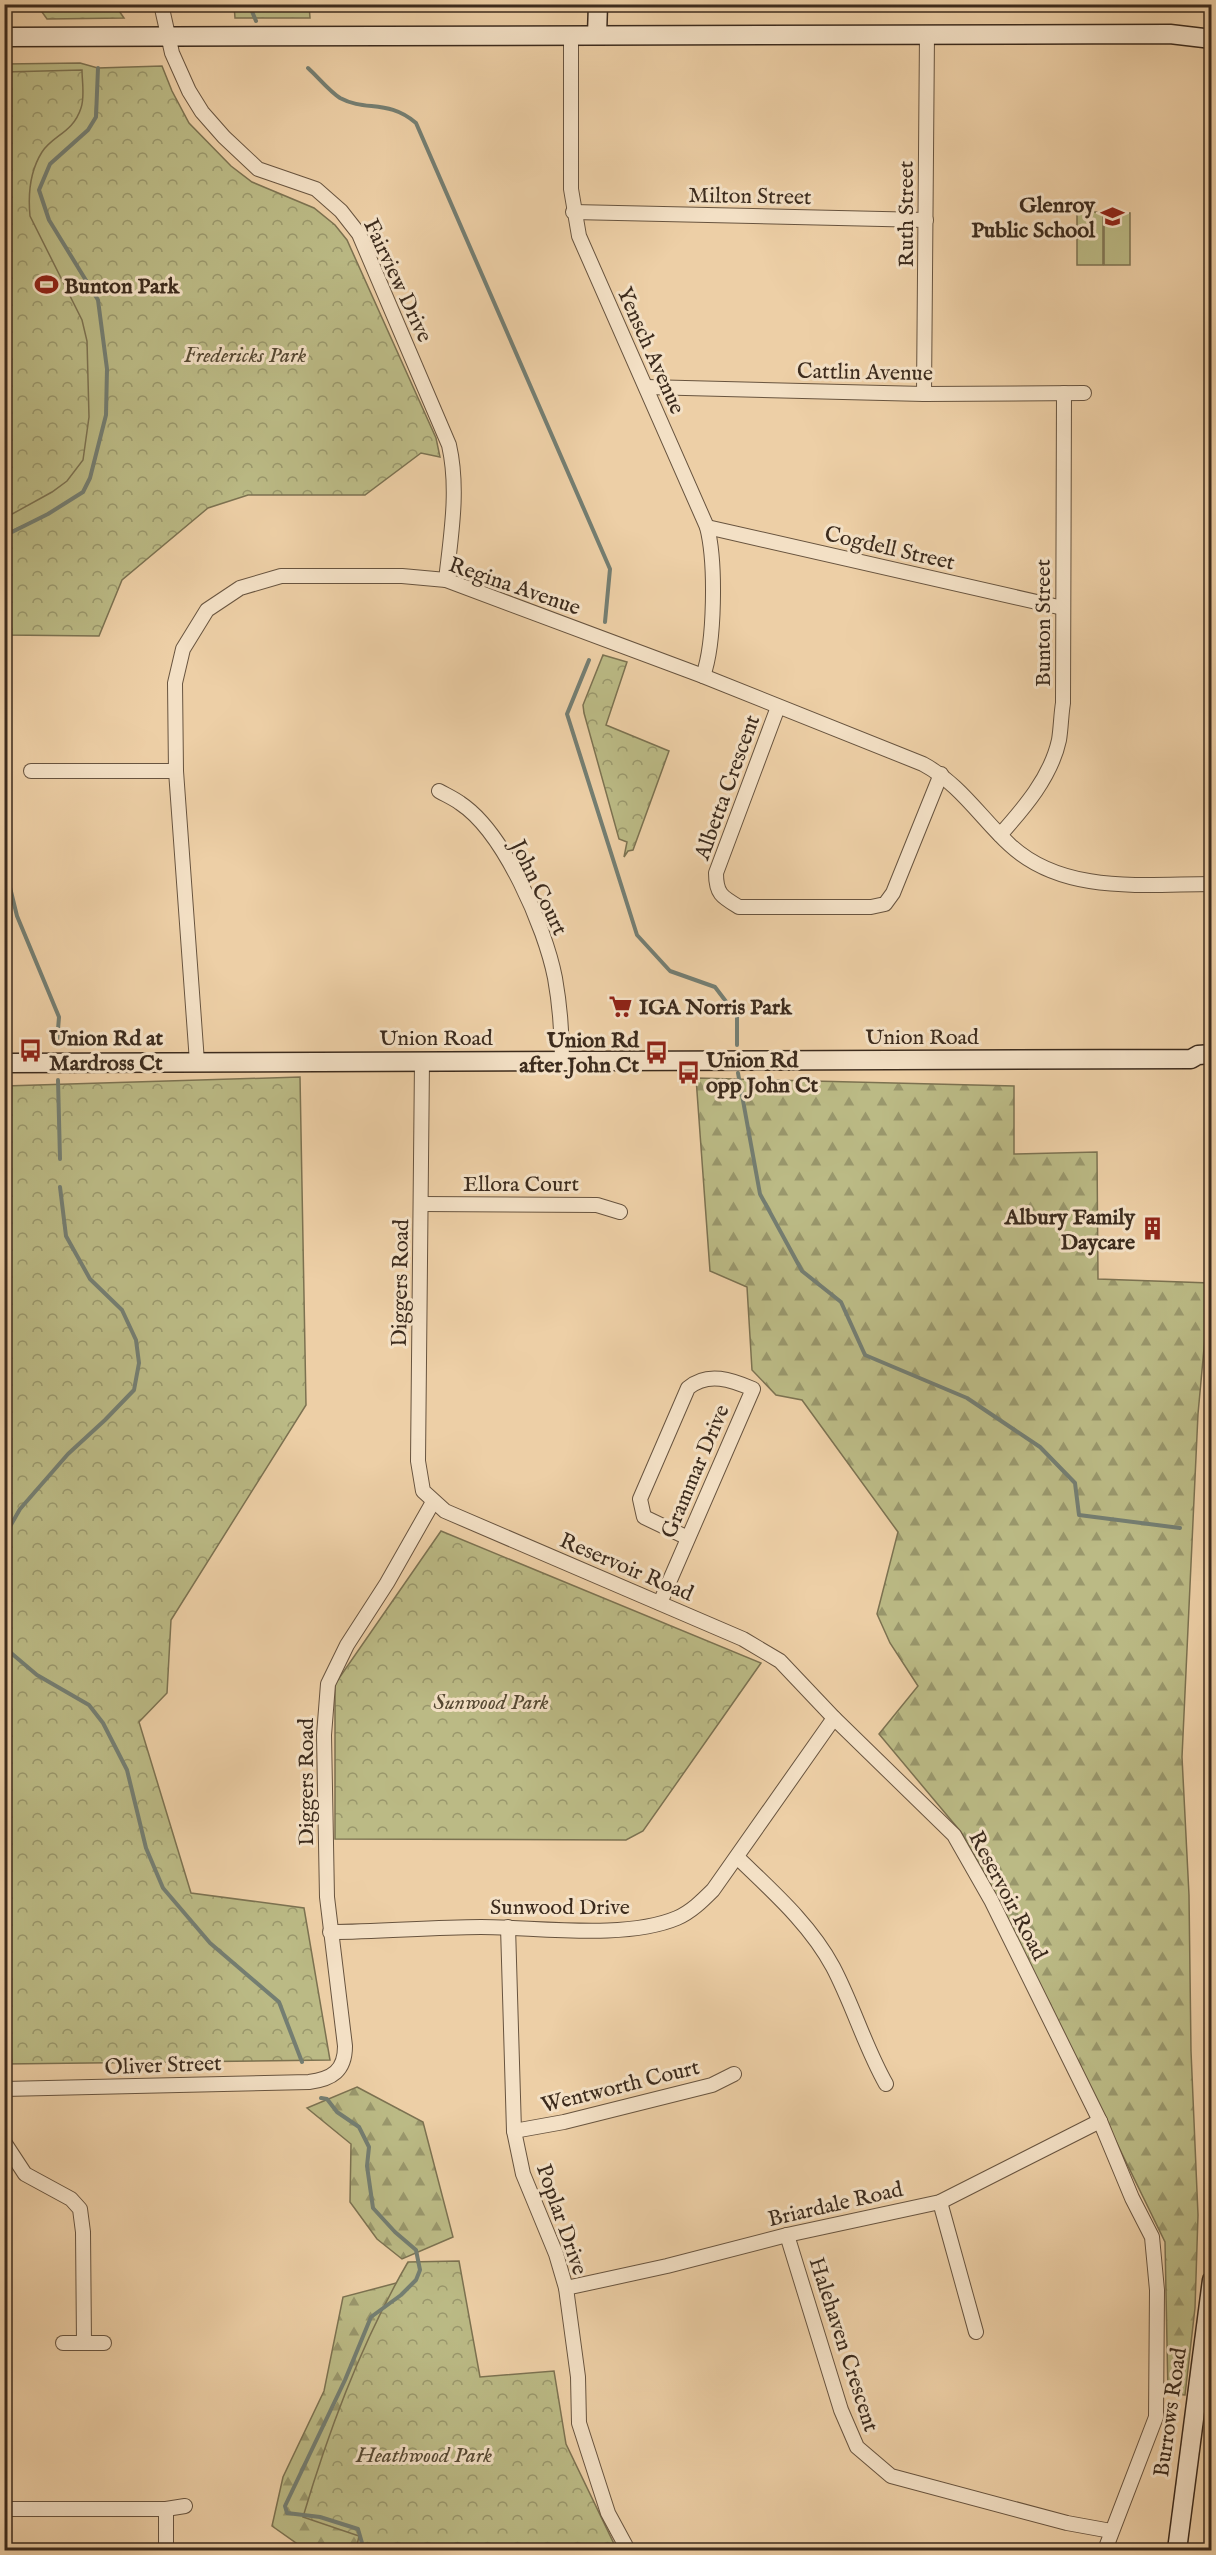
<svg xmlns="http://www.w3.org/2000/svg" width="1216" height="2555" font-family="'IM FELL English',serif">
<defs>
<pattern id="forest-firs" width="22" height="20" patternUnits="userSpaceOnUse" patternTransform="scale(1.5)"><rect width="22" height="20" fill="#bbba85"/><path d="M5 1l3.5 6h-7zM16 11l3.5 6h-7z" fill="#99976c"/></pattern>
<pattern id="park-crowns" width="20" height="18" patternUnits="userSpaceOnUse" patternTransform="scale(1.5)"><rect width="20" height="18" fill="#bbba85"/><path d="M2 6a3 3 0 1 1 6 0M12 15a3 3 0 1 1 6 0" fill="none" stroke="#99976c"/></pattern>
</defs>
<rect width="100%" height="100%" fill="#edcfa6"/>
<filter id="stains"><feTurbulence type="fractalNoise" baseFrequency=".00333" numOctaves="4"/><feColorMatrix values="0 0 0 0 .2 0 0 0 0 .09 0 0 0 0 .02 0 0 0 .5 -.17"/></filter>
<radialGradient id="worn" r=".72"><stop offset=".6" stop-color="#630" stop-opacity="0"/><stop offset="1" stop-color="#630" stop-opacity=".3"/></radialGradient>
<g fill="#bbba85" stroke="#7c7251" stroke-width="1.5">
<polygon points="80,63 98,68 96,117 88,130 50,164 78,269 98,300 107,369 106,415 90,478 83,492 48,514 5,534 5,64"/>
<rect x="1077" y="212" width="26" height="53"/>
<rect x="1104" y="213" width="26" height="52"/>
</g>
<g fill="url(#forest-firs)" stroke="#7c7251" stroke-width="1.5">
<polygon points="696,1078 1014,1086 1014,1154 1097,1152 1098,1279 1210,1283 1198,1414 1182,1757 1189,1895 1191,2051 1198,2215 1195,2308 1185,2395 1168,2394 1165,2242 990,1883 961,1832 879,1734 918,1686 890,1643 877,1614 898,1532 802,1400 776,1395 752,1370 747,1287 710,1271"/>
<polygon points="357,2087 423,2122 453,2237 402,2259 377,2239 350,2202 351,2144 307,2108"/>
<polygon points="404,2281 416,2550 306,2550 272,2526 283,2477 324,2391 343,2297"/>
</g>
<g fill="url(#park-crowns)" stroke="#7c7251" stroke-width="1.5">
<polygon points="37,5 115,5 124,18 47,19"/>
<polygon points="234,5 309,5 310,18 235,18"/>
<polygon points="162,66 172,91 189,123 231,166 252,182 314,208 335,225 347,240 436,438 440,457 421,453 365,495 248,495 208,508 122,580 99,636 5,635 5,536 48,514 83,492 90,478 106,415 107,369 98,300 49,220 39,190 50,164 88,130 95,117 98,68"/>
<path d="M82 70C82 81 85 97 81 108 73 133 53 135 42 152 30 171 28 195 30 216L82 320 87 341 89 417 83 460 67 481 52 492 5 518V72Z"/>
<polygon points="603,655 627,662 606,725 669,751 633,850 628,851 624,857 627,842 619,839 584,713 583,705"/>
<polygon points="300,1077 306,1405 171,1620 167,1693 139,1722 191,1893 304,1908 330,2060 5,2064 5,1086"/>
<polygon points="441,1531 761,1663 643,1831 626,1840 335,1839 335,1684"/>
<path d="M459 2261 480 2377 554 2371 566 2444 617 2550H356L359 2536 303 2517C329 2429 362 2341 408 2262Z"/>
</g>
<g fill="none" stroke-linecap="round" stroke-linejoin="round">
<g stroke="#747e72" stroke-width="4">
<polyline points="92,4 93,5"/>
<polyline points="249,4 256,21"/>
<path d="M308 68C318 77 329 91 340 98 366 112 388 99 416 123L610 569 605 622"/>
<polyline points="4,536 48,514 83,492 90,478 106,415 107,369 98,300 49,220 39,190 50,164 88,130 96,117 98,68"/>
<polyline points="589,660 567,714 637,935 670,971 715,987 737,1016 737,1045"/>
<polyline points="4,863 17,916 59,1017 57,1042"/>
<polyline points="738,1073 760,1194 802,1271 841,1302 865,1355 967,1398 1040,1447 1075,1483 1079,1515 1180,1528"/>
<polyline points="58,1080 60,1159"/>
<polyline points="4,1537 20,1509 68,1454 105,1420 134,1390 139,1363 136,1340 122,1310 90,1279 66,1236 60,1187"/>
<polyline points="4,1647 37,1675 89,1705 103,1723 127,1770 146,1848 163,1888 210,1943 279,2002 302,2062"/>
<polyline points="321,2098 327,2099 337,2112 359,2127 369,2147 367,2166 373,2208 395,2232 416,2250 420,2270 416,2280 401,2295 371,2317 345,2380 285,2506 287,2513 320,2517 358,2529 364,2550"/>
</g>
<defs>
<g id="street">
<path d="M161 4 172 53 189 91 202 112 224 137 258 169 316 189 341 211 359 234 449 445C459 489 451 535 446 580"/>
<path d="M571 36V189L579 236 707 527C716 562 715 643 703 676"/>
<polyline points="573,212 926,220"/>
<polyline points="646,387 924,394 1084,393"/>
<polyline points="924,394 927,34"/>
<polyline points="707,527 1063,608"/>
<path d="M778 707 716 873C716 894 722 897 739 907H871L885 904 893 893 941 774"/>
<polyline points="31,771 176,771"/>
<path d="M439 791C446 795 453 798 460 803 504 832 545 927 555 978 560 1006 562 1034 562 1061"/>
<path d="M1000 835C1024 808 1051 777 1059 740 1061 728 1061 715 1063 703L1064 393"/>
<polyline points="422,1061 418,1461 423,1491 445,1511 743,1639 780,1661 834,1718 954,1835 991,1900 1100,2121 1132,2198 1152,2237 1157,2290 1156,2417 1105,2550"/>
<path d="M197 1062 176 771 175 683 183 649 207 610 240 588 281 576H402L446 580 703 676 923 764C960 784 980 817 1010 845 1064 895 1144 884 1212 884"/>
<polyline points="421,1204 597,1205 620,1212"/>
<path d="M660 1603 753 1389C732 1380 708 1371 688 1388L640 1499 644 1517 688 1538"/>
<path d="M737 1857C772 1891 810 1924 833 1967 853 2005 865 2047 886 2084"/>
<polyline points="508,1927 514,2131 523,2174 556,2254 566,2288 578,2377 579,2423 608,2513 628,2550"/>
<path d="M330 1932C380 1932 430 1927 481 1927 537 1927 625 1940 677 1918 691 1912 702 1901 713 1890L834 1718"/>
<path d="M4 2089 309 2082C332 2079 345 2071 345 2046L327 1897 324 1735 328 1684 347 1645 387 1583 433 1502"/>
<polyline points="514,2131 564,2122 712,2085 734,2074"/>
<polyline points="4,2142 25,2174 71,2199 80,2209 83,2232 84,2343"/>
<polyline points="940,2202 976,2332"/>
<polyline points="787,2235 841,2410 857,2447 891,2476 1067,2523 1111,2531"/>
<polyline points="566,2288 667,2266 787,2235 940,2202 1100,2121"/>
<polyline points="63,2343 104,2343"/>
<polyline points="4,2509 166,2509 185,2506"/>
<polyline points="166,2550 166,2509"/>
</g>
<g id="secondary">
<polyline points="597,35 598,4"/>
<polyline points="4,37 1170,34 1212,39"/>
<polyline points="4,1063 1191,1059 1198,1055 1212,1054"/>
<polyline points="1177,2550 1212,2280"/>
</g>
</defs>
<use href="#street" stroke="#68543f" stroke-width="16"/>
<use href="#secondary" stroke="#3c2b1d" stroke-width="21"/>
<use href="#street" stroke="#f3e0c5" stroke-width="14"/>
<use href="#secondary" stroke="#f3e0c5" stroke-width="18"/>
</g>
<defs>
<symbol id="school-bare" viewBox="-9 -9 18 18"><path d="M0-5L7-2L0 1L-7-2ZM-4 1L0 2.5L4 1V4Q0 6-4 4Z" fill="#8f2418" stroke="#f3e0c5" stroke-width="2.5" paint-order="stroke"/></symbol>
<symbol id="stadium-bare" viewBox="-9 -9 18 18"><path d="M0-5a6.5 5 0 1 0 0 10a6.5 5 0 1 0 0-10ZM-3.5-1.8h7v3.6h-7Z" fill="#8f2418" stroke="#f3e0c5" stroke-width="2.5" paint-order="stroke"/></symbol>
<symbol id="supermarket-bare" viewBox="-9 -9 18 18"><path d="M-6-5.5h2.5l.6 2H6L4.5 2H-2.5L-4.4-4H-6ZM-1.5 3.2a1.3 1.3 0 1 0 .1 0ZM3 3.2a1.3 1.3 0 1 0 .1 0Z" fill="#8f2418" stroke="#f3e0c5" stroke-width="2.5" paint-order="stroke"/></symbol>
<symbol id="bus-bare" viewBox="-9 -9 18 18"><path d="M-5-6H5V4H4V6H2V4H-2V6H-4V4H-5ZM-3.5-4V0h7V-4ZM-3.5 1.2v1.5H-2V1.2ZM2 1.2v1.5H3.5V1.2Z" fill="#8f2418" stroke="#f3e0c5" stroke-width="2.5" paint-order="stroke"/></symbol>
<symbol id="building-bare" viewBox="-9 -9 18 18"><path d="M-4-6H4V6H1V3H-1V6H-4ZM-2.5-4.3h1.7v1.8h-1.7ZM.8-4.3h1.7v1.8H.8ZM-2.5-1h1.7V.8h-1.7ZM.8-1h1.7V.8H.8Z" fill="#8f2418" stroke="#f3e0c5" stroke-width="2.5" paint-order="stroke"/></symbol>
</defs>
<g fill-rule="evenodd">
<use href="#school-bare" x="1096" y="200" width="33" height="33"/>
<use href="#stadium-bare" x="30" y="268" width="33" height="33"/>
<use href="#supermarket-bare" x="604" y="990" width="33" height="33"/>
<use href="#bus-bare" x="14" y="1034" width="33" height="33"/>
<use href="#bus-bare" x="640" y="1036" width="33" height="33"/>
<use href="#bus-bare" x="672" y="1056" width="33" height="33"/>
<use href="#building-bare" x="1136" y="1212" width="33" height="33"/>
</g>
<g text-anchor="middle" stroke-width="6" stroke-linejoin="round" paint-order="stroke">
<g font-size="22" fill="#3c2b1d" stroke="#f3e0c5">
<text transform="translate(750 195) rotate(1)" y="8">Milton Street</text>
<text transform="translate(905 214) rotate(-90)" y="8">Ruth Street</text>
<text transform="translate(399 280) rotate(65)" y="8">Fairview Drive</text>
<text transform="translate(652 350) rotate(66)" y="8">Yensch Avenue</text>
<text transform="translate(865 371) rotate(1)" y="8">Cattlin Avenue</text>
<text transform="translate(890 547) rotate(13)" y="8">Cogdell Street</text>
<text transform="translate(515 585) rotate(19)" y="8">Regina Avenue</text>
<text transform="translate(1042 623) rotate(-90)" y="8">Bunton Street</text>
<text transform="translate(726 787) rotate(-70)" y="8">Albetta Crescent</text>
<text transform="translate(540 887) rotate(64)" y="8">John Court</text>
<text x="922" y="1044">Union Road</text>
<text x="436" y="1045">Union Road</text>
<text x="521" y="1191">Ellora Court</text>
<text transform="translate(399 1283) rotate(-89)" y="8">Diggers Road</text>
<text transform="translate(694 1471) rotate(-67)" y="8">Grammar Drive</text>
<text transform="translate(627 1566) rotate(23)" y="8">Reservoir Road</text>
<text transform="translate(305 1782) rotate(-90)" y="8">Diggers Road</text>
<text transform="translate(1009 1895) rotate(62)" y="8">Reservoir Road</text>
<text x="560" y="1914">Sunwood Drive</text>
<text transform="translate(163 2064) rotate(-2)" y="8">Oliver Street</text>
<text transform="translate(620 2085) rotate(-14)" y="8">Wentworth Court</text>
<text transform="translate(835 2203) rotate(-13)" y="8">Briardale Road</text>
<text transform="translate(563 2219) rotate(71)" y="8">Poplar Drive</text>
<text transform="translate(845 2344) rotate(72)" y="8">Halehaven Crescent</text>
<text transform="translate(1169 2412) rotate(-82)" y="8">Burrows Road</text>
</g>
<g font-size="22" font-weight="bold" fill="#3c2b1d" stroke="#f3e0c5" text-anchor="start">
<text x="1095" y="212" text-anchor="end">Glenroy<tspan x="1095" dy="25">Public School</tspan></text>
<text x="64" y="293">Bunton Park</text>
<text x="639" y="1014">IGA Norris Park</text>
<text x="49" y="1045">Union Rd at<tspan x="49" dy="25">Mardross Ct</tspan></text>
<text x="639" y="1047" text-anchor="end">Union Rd<tspan x="639" dy="25">after John Ct</tspan></text>
<text x="706" y="1067">Union Rd<tspan x="706" dy="25">opp John Ct</tspan></text>
<text x="1135" y="1224" text-anchor="end">Albury Family<tspan x="1135" dy="25">Daycare</tspan></text>
</g>
<g font-size="22" font-style="italic" fill="#554832" stroke="#f3e0c5">
<text x="245" y="362">Fredericks Park</text>
<text x="491" y="1709">Sunwood Park</text>
<text x="424" y="2462">Heathwood Park</text>
</g>
</g>
<rect width="1216" height="2555" fill="none" stroke="#edcfa6" stroke-width="24"/>
<rect x="6" y="6" width="1204" height="2543" fill="none" stroke="#3c2b1d" stroke-width="3"/>
<rect x="12" y="12" width="1192" height="2531" fill="none" stroke="#3c2b1d" stroke-width="1.5"/>
<rect width="100%" height="100%" filter="url(#stains)"/>
<rect width="100%" height="100%" fill="url(#worn)"/>
</svg>
